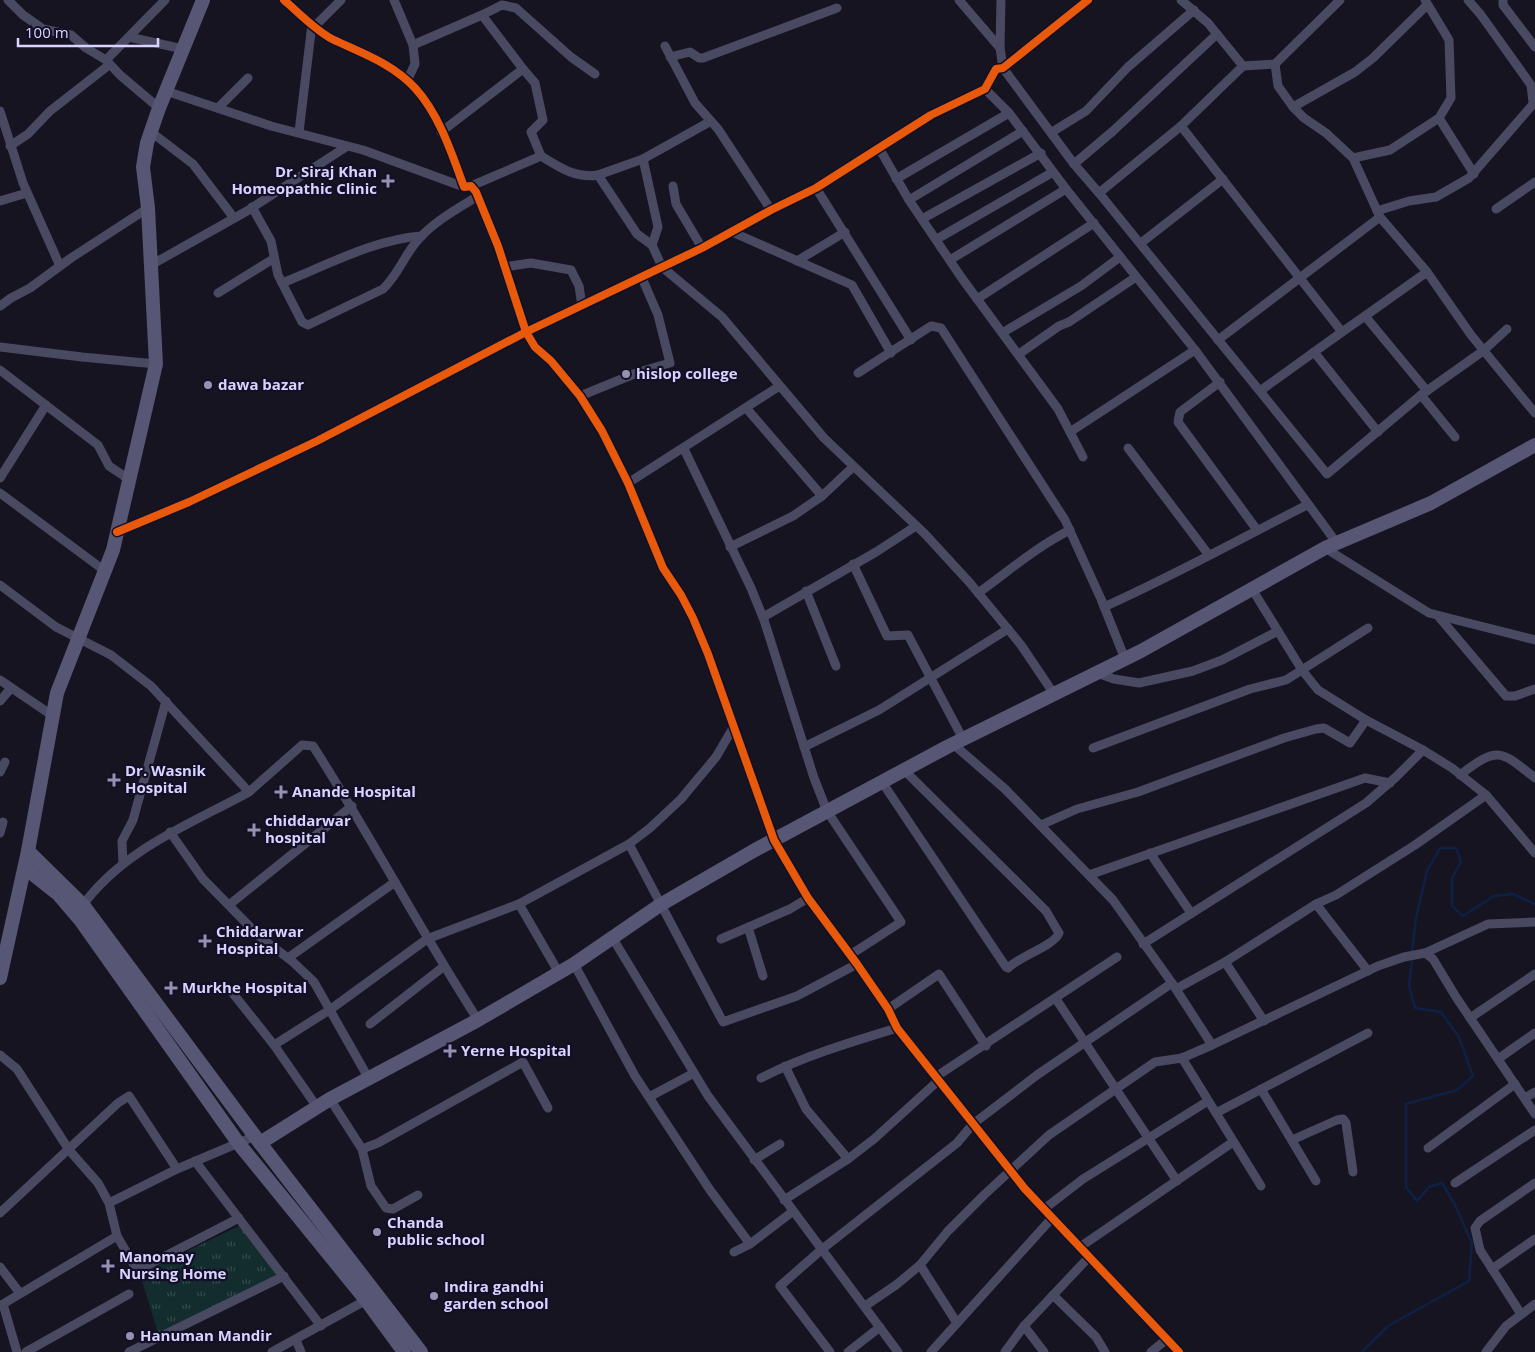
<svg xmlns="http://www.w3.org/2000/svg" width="1535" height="1352" font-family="'Open Sans',sans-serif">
<defs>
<pattern id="park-tufts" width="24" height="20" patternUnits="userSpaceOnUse" patternTransform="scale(1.25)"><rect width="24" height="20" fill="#132c2d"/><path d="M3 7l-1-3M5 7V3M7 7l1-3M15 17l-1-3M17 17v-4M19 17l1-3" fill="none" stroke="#354a4c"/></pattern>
</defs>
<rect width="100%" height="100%" fill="#161421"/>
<polygon fill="url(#park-tufts)" points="239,1226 279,1276 158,1333 140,1274"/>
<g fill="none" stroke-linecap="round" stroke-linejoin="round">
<g stroke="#0d2144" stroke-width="2.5">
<polyline points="1412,953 1416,918 1427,871 1440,848 1456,848 1461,862 1452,878 1452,906 1463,916 1494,896 1513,894 1535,904"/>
<polyline points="1362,1352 1388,1326 1469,1281 1472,1243 1455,1205 1442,1183 1429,1187 1417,1201 1406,1187 1406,1104 1457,1090 1473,1076 1459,1037 1441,1012 1415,1008 1409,986 1412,959"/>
</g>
<g stroke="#4a4962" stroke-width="9">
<polyline points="8,0 23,15 43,29 71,35 86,48 106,60 120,75 159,108"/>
<path d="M284 0C299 13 315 30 332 39 361 53 392 63 415 88 439 114 452 154 464 187L471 186 476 192 498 246 526 332 535 347 551 361 580 396 602 431 628 483 663 568 681 595 693 618 708 654 774 840 808 898 857 964 888 1009 897 1028 1025 1189 1179 1352"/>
<polyline points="394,0 413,45 415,64 407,81"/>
<polyline points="959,0 1000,48 1003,68 1074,164 1099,193 1181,126 1243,66"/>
<polyline points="1181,0 1208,23 1243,66 1275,64 1340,0"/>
<polyline points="1425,0 1449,40 1451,98 1439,118 1474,174"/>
<polyline points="1468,0 1481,15 1531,85 1533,102"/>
<polyline points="1503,0 1503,5 1535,47"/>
<polyline points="482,15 502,5 516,8 571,57 595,74"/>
<polyline points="315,26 341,0"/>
<polyline points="129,37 183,49"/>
<polyline points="413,45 482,15 523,69"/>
<polyline points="665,46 695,103 718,129 771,210"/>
<polyline points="1000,48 1001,0"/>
<polyline points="670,57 690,52 699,58 703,58 837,8"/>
<polyline points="106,60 165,0"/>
<polyline points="1275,64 1278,86 1293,107 1304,118 1326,133 1353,158 1379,215"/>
<polyline points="985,89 1009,113 1066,189 1195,350 1336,542"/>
<polyline points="166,91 271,126 363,150 464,187"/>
<polyline points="1293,107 1355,72 1373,58 1427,5"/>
<polyline points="218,108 248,78"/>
<polyline points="0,111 23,183 60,266"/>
<polyline points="1181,126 1342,332 1260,391"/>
<polyline points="151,132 193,164 234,218"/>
<polyline points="299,132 312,24"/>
<polyline points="441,132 523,69 535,83 543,120 531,132 541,156 471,186"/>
<polyline points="1052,132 1086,111 1128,67 1194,10"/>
<polyline points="10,146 28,134 50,111 109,65"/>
<polyline points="879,148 909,200 961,277 1058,409 1083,457"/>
<path d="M541 156C559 167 576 179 598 175L637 234 652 245 662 267 722 317 824 438 925 534 970 583 1021 645 1054 694"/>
<polyline points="1353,158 1390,150 1439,118"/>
<polyline points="643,159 658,227 652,245"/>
<polyline points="1074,164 1113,131 1217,34"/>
<polyline points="598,175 643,159 711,121"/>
<polyline points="896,179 1009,113"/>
<polyline points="673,186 676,204 702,248"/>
<polyline points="816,188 911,340"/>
<polyline points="1099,193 1327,474 1421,395 1483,351 1507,329"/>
<polyline points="909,200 1023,131"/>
<polyline points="0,201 27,193"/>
<path d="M252 207 271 241 278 275 302 322 308 325 383 289C398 275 404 256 417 241 433 222 457 209 478 196"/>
<polyline points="1496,209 1535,182"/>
<polyline points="1377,211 1409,201 1436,197 1469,178 1535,102"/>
<polyline points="922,219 1041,153"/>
<polyline points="732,232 852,285 891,353"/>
<polyline points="937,239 1053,172"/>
<polyline points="1141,243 1223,179"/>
<polyline points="950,260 1066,189"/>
<polyline points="797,261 845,232"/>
<polyline points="151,265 247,211 346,147"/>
<polyline points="504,267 531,263 571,270 579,286 582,306"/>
<path d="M282 283C325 266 375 239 422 236"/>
<polyline points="218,293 273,259"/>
<polyline points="977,299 1094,223"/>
<polyline points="0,306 11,298 30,288 71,258 148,208"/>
<polyline points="1365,316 1427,272"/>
<polyline points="1342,332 1365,316 1427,391"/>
<polyline points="1002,333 1081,286 1120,257"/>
<polyline points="1218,340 1380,217 1427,272 1471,335 1535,413"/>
<polyline points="0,347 82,357 156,364"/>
<polyline points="1314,352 1378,432"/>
<polyline points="1019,354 1059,326 1069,322 1136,277"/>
<polyline points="0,370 98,445 109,466 130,480"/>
<polyline points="858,373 931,326 941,328 1065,520 1101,599 1125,659"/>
<polyline points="1220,382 1180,412 1178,422 1257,530"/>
<polyline points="1421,395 1455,437"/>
<polyline points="580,396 639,372 670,363 658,315 642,278"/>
<polyline points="747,409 822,496"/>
<polyline points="1070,432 1195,350"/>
<polyline points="1128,448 1208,554"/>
<polyline points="684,449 751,588 764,620 814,778 827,811 901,922 850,955"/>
<polyline points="0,478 46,405"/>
<polyline points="628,483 778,387"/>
<polyline points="0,493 105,571"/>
<polyline points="117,532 189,502 317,441 526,332 702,248 771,210 816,188 931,115 985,89 996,69 1003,68 1088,0"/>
<polyline points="730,547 793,516 822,496 853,467"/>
<polyline points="1325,548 1429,613 1535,640"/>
<polyline points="853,564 887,636 908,635 963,739"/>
<path d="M0 585 56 627 111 655 151 686 249 792 302 745 313 746C371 836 420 930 478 1020"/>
<polyline points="1252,589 1302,670 1318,690 1366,720 1423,750 1452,768 1486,795 1535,853"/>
<polyline points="806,591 836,666"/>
<path d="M978 593C1009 571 1036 547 1070 530"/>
<path d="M1104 607C1173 576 1240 539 1307 505"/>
<polyline points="763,617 876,552 916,526"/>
<polyline points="1439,617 1506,696 1515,696 1535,689"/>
<polyline points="1097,673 1114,679 1139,683 1193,671 1222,660 1278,631"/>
<polyline points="0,680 53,716"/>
<polyline points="0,701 11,688"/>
<polyline points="953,744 1005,789 1113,900 1172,983 1212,1045 1182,1058 1261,1186"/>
<polyline points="804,747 879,710 1008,629"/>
<polyline points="1093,748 1250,689 1286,680 1368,628"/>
<polyline points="0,772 5,762"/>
<path d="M1460 775C1498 746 1500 750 1535 778"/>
<path d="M882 782 1006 967 1008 968C1020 956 1054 946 1059 933L1046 911 904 770"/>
<polyline points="1041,825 1077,809 1138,792 1284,738 1316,729 1324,728 1350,743 1366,720"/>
<polyline points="170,832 203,879 259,936 293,962 314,982 369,1079"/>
<polyline points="0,833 3,822"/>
<polyline points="629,844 723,1022 797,996 857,964"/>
<polyline points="1150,853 1191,913"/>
<polyline points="123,864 122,841 133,820 166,701"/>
<polyline points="1089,875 1365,778 1390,783"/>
<polyline points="519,904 559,973"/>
<polyline points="1316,904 1368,971"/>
<polyline points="229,905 352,806"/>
<path d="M80 909C121 850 189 825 249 792"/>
<polyline points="748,927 763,976"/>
<polyline points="612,937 708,1096 898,1352"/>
<polyline points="721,939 790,909 808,898"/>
<polyline points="1143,944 1366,803 1396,777 1423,750"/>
<polyline points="1425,953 1488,924 1535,922"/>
<polyline points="288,958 395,882"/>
<polyline points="1225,962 1264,1021"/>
<polyline points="574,964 635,1076 710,1190 750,1244"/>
<polyline points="1176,989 1225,962 1316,904 1336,895 1415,845 1486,795"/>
<polyline points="231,991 274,1045 317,1107"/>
<polyline points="1056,999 1177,1181"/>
<polyline points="888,1009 939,974 986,1046"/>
<polyline points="1470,1018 1535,974"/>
<polyline points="370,1024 443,967"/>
<polyline points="274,1045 331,1009 427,939 519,904 629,844 650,828 681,799 716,757 733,728"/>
<polyline points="1212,1045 1378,966 1404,957 1425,953 1433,959 1456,997 1535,1114"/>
<polyline points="0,1055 17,1069 69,1150 98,1183 109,1203 117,1236 134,1265 146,1266 239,1218"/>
<polyline points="1498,1059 1535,1033"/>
<polyline points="785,1066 806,1109 848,1159"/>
<polyline points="937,1076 1117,957"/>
<path d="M761 1078C804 1056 851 1042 897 1028"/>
<polyline points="1261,1089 1316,1181"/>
<polyline points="649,1097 694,1073"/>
<polyline points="1525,1098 1535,1092"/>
<polyline points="330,1099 362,1149 378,1143 523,1062 548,1108"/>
<polyline points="1216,1113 1368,1033"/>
<polyline points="1292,1140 1337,1120 1343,1119 1346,1123 1353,1172"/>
<polyline points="1428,1148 1515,1084"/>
<polyline points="362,1149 371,1186 386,1208 393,1209 418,1195"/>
<polyline points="754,1160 780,1144"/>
<polyline points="195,1161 321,1326"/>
<polyline points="1455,1183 1535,1130"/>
<polyline points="784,1200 848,1159 874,1139 939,1080"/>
<polyline points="109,1203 177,1169 255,1136"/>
<polyline points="1044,1209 1083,1179 1208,1101"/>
<polyline points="0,1213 118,1103 129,1096 177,1169"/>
<polyline points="1080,1247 1233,1142"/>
<polyline points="734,1252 750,1244 792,1212"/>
<polyline points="920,1265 957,1323"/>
<polyline points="0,1267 19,1292"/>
<polyline points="1492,1269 1535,1239"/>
<polyline points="1053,1295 1096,1337 1105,1352"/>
<polyline points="865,1306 896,1285 920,1265 948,1231 984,1195 1049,1135 1155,1062 1182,1058"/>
<polyline points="1521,1314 1480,1250 1475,1228 1480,1221 1535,1183"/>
<polyline points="1024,1326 1044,1352"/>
<polyline points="296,1340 301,1352"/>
<polyline points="17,1352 3,1304 117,1236"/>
<polyline points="26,1352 129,1294"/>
<polyline points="129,1352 284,1276"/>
<polyline points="272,1352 370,1298"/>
<polyline points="830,1352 780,1286 821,1250 957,1143 973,1124 1037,1075 1172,983"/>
<polyline points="848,1352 880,1327"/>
<polyline points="931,1352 1052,1218"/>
<polyline points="1005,1352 1024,1326 1089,1257"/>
<polyline points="1151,1352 1167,1339"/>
<polyline points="1486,1352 1506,1326 1535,1304"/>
</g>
<g stroke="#575674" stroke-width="14">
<polyline points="28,851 83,905 260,1143 421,1352"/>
<polyline points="25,868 58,894 81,921 239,1144 366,1300 404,1352"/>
<polyline points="0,978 28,851 57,693 113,550 156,364 148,208 143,167 147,143 159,108 203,0"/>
<polyline points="260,1143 330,1099 478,1020 574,964 660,905 755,850 947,747 1141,651 1325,548 1431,503 1535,445"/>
</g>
<defs>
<g id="cycleway">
<path d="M284 0C299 13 315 30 332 39 361 53 392 63 415 88 439 114 452 154 464 187L471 186 476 192 498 246 526 332 535 347 551 361 580 396 602 431 628 483 663 568 681 595 693 618 708 654 774 840 808 898 857 964 888 1009 897 1028 1025 1189 1179 1352"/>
<polyline points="117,532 189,502 317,441 526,332 702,248 771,210 816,188 931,115 985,89 996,69 1003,68 1088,0"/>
</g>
</defs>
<use href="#cycleway" stroke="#130f26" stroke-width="11"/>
<use href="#cycleway" stroke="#e8590c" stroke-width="8"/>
</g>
<g fill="#9591b1" stroke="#130f26" stroke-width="2">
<path d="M385.5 173.5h5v5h5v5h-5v5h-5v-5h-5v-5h5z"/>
<circle cx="626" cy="374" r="5"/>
<circle cx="208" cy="385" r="5"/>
<path d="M111.5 772.5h5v5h5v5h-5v5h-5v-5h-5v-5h5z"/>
<path d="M278.5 784.5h5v5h5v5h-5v5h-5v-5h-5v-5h5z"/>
<path d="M251.5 822.5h5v5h5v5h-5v5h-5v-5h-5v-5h5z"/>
<path d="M202.5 933.5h5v5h5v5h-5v5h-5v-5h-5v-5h5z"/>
<path d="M168.5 980.5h5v5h5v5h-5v5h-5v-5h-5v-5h5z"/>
<path d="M447.5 1043.5h5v5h5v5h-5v5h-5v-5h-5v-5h5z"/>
<circle cx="377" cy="1232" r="5"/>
<path d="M105.5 1258.5h5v5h5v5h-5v5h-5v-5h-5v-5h5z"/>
<circle cx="434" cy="1296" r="5"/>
<circle cx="130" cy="1336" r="5"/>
</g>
<g text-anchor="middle" stroke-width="4.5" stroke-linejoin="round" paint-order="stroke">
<g font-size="15" font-weight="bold" fill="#d9d4ff" stroke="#130f26" text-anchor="start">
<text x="377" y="177" text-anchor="end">Dr. Siraj Khan<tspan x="377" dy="17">Homeopathic Clinic</tspan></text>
<text x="636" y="379">hislop college</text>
<text x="218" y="390">dawa bazar</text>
<text x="125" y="776">Dr. Wasnik<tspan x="125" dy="17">Hospital</tspan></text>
<text x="292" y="797">Anande Hospital</text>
<text x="265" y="826">chiddarwar<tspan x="265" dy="17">hospital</tspan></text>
<text x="216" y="937">Chiddarwar<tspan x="216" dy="17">Hospital</tspan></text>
<text x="182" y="993">Murkhe Hospital</text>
<text x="461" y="1056">Yerne Hospital</text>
<text x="387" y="1228">Chanda<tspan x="387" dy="17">public school</tspan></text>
<text x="119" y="1262">Manomay<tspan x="119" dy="17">Nursing Home</tspan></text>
<text x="444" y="1292">Indira gandhi<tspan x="444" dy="17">garden school</tspan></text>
<text x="140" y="1341">Hanuman Mandir</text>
</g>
</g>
<path d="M18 38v8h140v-8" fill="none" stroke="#d9d4ff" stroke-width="2.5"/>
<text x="25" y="38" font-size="15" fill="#d9d4ff" stroke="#130f26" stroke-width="4" paint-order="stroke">100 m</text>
</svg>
